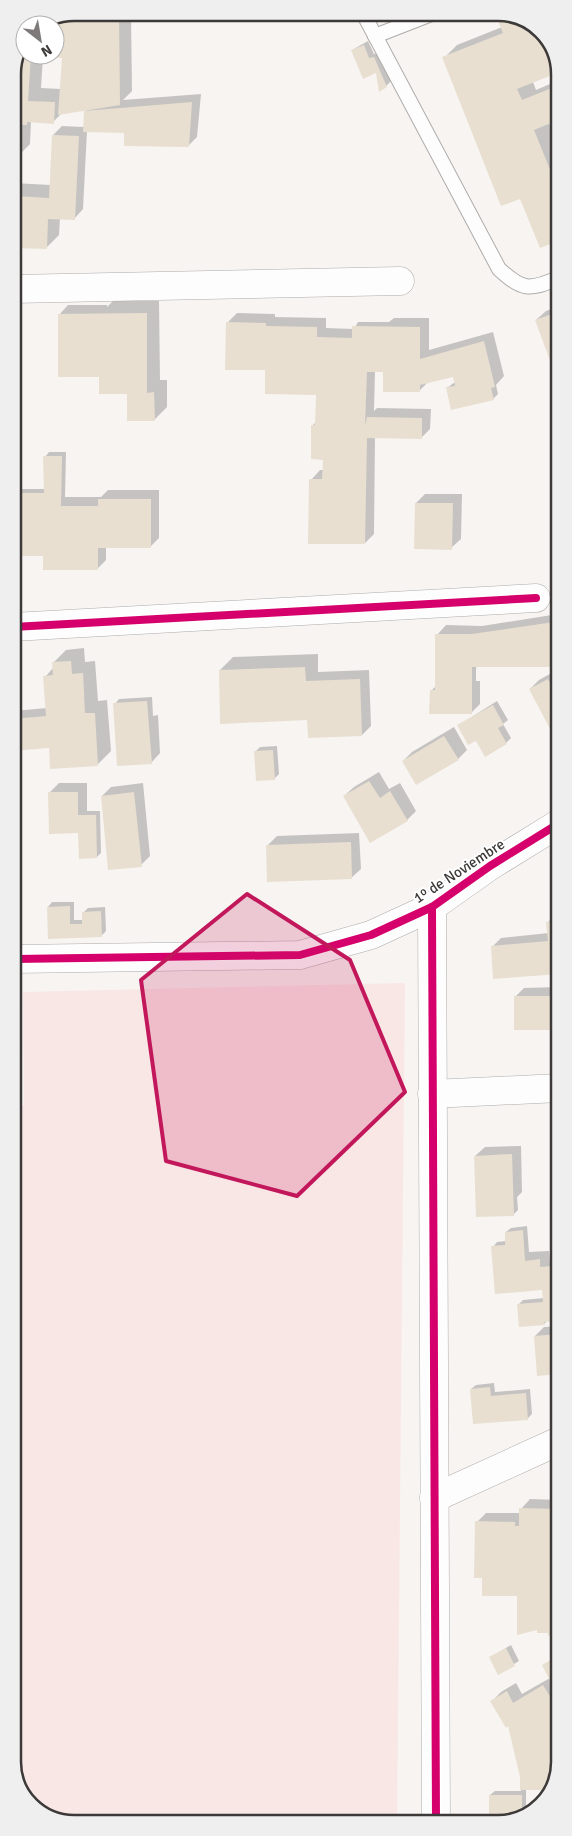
<svg xmlns="http://www.w3.org/2000/svg" width="572" height="1836" font-family="Signika,sans-serif">
<rect width="100%" height="100%" fill="#f7f4f2"/>
<polygon fill="#f9e7e5" points="405,983 397,1822 70,1823 34,1808 15,1777 14,1106 24,1105 23,992"/>
<g fill="#0003" fill-rule="evenodd">
<path d="M74 12 131 13 132 91 123 100 201 94 197 137 188 146 126 132 87 131 83 209 74 219 60 218 59 235 46 248 13 247V183L51 185 53 135 62 126 84 127 85 112 88 109 62 113 53 122 31 121 30 144 17 157 13 156V70L25 43V55H55V25H44ZM43 56 63 57 61 89 41 88Z"/>
<polygon points="497,13 502,13 538,28 557,59 557,72 533,82 536,90 557,81 558,119 549,123 558,144 558,240 520,197 444,58 457,45 502,27"/>
<polygon points="368,41 374,54 379,53 391,81 386,86 377,71 352,50"/>
<polygon points="113,301 159,301 160,380 167,380 167,407 154,420 129,393 100,374 59,315 68,305 107,305 107,307"/>
<polygon points="558,307 558,378 536,320 546,311"/>
<polygon points="237,313 275,314 275,317 326,318 326,328 354,329 358,322 389,322 394,318 429,318 429,350 493,332 504,376 496,385 498,394 493,399 447,388 455,382 453,375 429,381 419,391 384,369 375,370 374,411 377,408 431,409 430,429 421,438 375,437 374,534 365,543 311,480 320,470 324,470 324,460 312,426 316,422 317,393 267,369 228,322"/>
<polygon points="49,452 66,452 65,497 101,497 108,490 159,490 159,538 150,547 106,547 106,560 97,569 45,555 13,555 13,489 45,489 45,457"/>
<polygon points="425,494 462,494 461,539 451,548 416,503"/>
<polygon points="558,614 558,663 555,666 478,665 476,668 476,681 480,681 480,704 471,713 431,691 436,686 437,635 446,625 482,626"/>
<polygon points="84,648 85,662 95,661 98,701 107,700 111,751 98,764 49,747 13,749 13,711 47,708 45,677 54,667 53,663 66,650"/>
<polygon points="318,654 318,672 369,670 371,726 362,735 220,670 233,657"/>
<polygon points="557,670 558,672 558,742 530,689 539,680"/>
<polygon points="152,697 153,716 158,715 160,753 151,763 115,704 119,699"/>
<polygon points="497,701 508,720 503,724 511,738 506,743 476,739 459,725"/>
<polygon points="454,727 467,750 458,759 403,761 412,752"/>
<polygon points="277,746 279,774 274,779 255,752 260,747"/>
<polygon points="379,772 389,789 400,783 416,811 407,820 344,796 354,787"/>
<polygon points="59,783 87,783 87,811 100,811 101,853 97,857 50,792"/>
<polygon points="143,783 150,856 141,865 102,796 111,787"/>
<polygon points="359,833 361,869 351,878 268,845 277,836"/>
<polygon points="52,902 74,902 74,920 83,920 83,913 88,908 105,907 106,931 101,936 49,938 48,907"/>
<polygon points="557,913 559,973 492,947 501,938 549,933 548,922"/>
<polygon points="559,987 559,1028 515,997 524,988"/>
<polygon points="521,1146 522,1192 517,1197 518,1210 513,1215 475,1156 485,1147"/>
<polygon points="527,1226 529,1252 549,1251 550,1263 558,1262 558,1265 550,1265 550,1268 558,1267 559,1318 548,1320 544,1324 518,1305 523,1300 544,1298 543,1287 493,1247 497,1242 506,1241 506,1232 511,1228"/>
<polygon points="559,1326 559,1373 538,1375 535,1336 544,1327"/>
<polygon points="494,1383 495,1392 530,1389 532,1414 527,1419 471,1389 476,1385"/>
<polygon points="530,1499 559,1500 559,1628 549,1634 518,1592 484,1577 477,1522 486,1513 520,1513 521,1509"/>
<polygon points="511,1645 519,1661 499,1673 491,1657"/>
<polygon points="559,1655 559,1762 550,1788 526,1789 526,1806 531,1806 531,1810 513,1821 491,1822 490,1795 495,1791 521,1791 521,1777 509,1724 492,1701 501,1692 516,1683 522,1694 550,1678 543,1666"/>
</g>
<g fill="#e8dfd0">
<polygon points="74,12 119,13 120,105 58,115 62,58 37,55 55,55 55,25 44,25"/>
<polygon points="495,13 502,13 538,28 557,59 557,73 517,89 522,100 557,86 558,120 534,130 558,189 558,241 540,248 520,199 501,206 442,57 503,33"/>
<polygon points="25,43 25,55 31,55 28,101 55,102 54,124 27,122 27,125 20,125 18,158 13,158 13,70"/>
<polygon points="364,45 369,58 374,57 387,87 379,92 376,73 363,79 351,50"/>
<polygon points="192,102 189,147 124,146 124,133 83,132 84,111"/>
<polygon points="52,135 79,136 75,220 48,219 47,249 13,248 13,196 49,198"/>
<polygon points="558,312 558,382 535,320"/>
<polygon points="147,313 147,393 154,392 155,421 127,421 127,394 99,394 99,377 58,377 58,314"/>
<polygon points="226,322 266,323 266,326 317,327 317,337 352,338 352,326 420,327 420,359 484,341 495,387 491,388 494,400 451,410 446,387 455,386 453,377 420,385 420,392 383,392 383,372 367,372 365,426 367,417 422,418 422,439 367,438 365,544 308,544 309,479 322,479 323,460 311,459 311,425 315,425 316,395 265,394 265,370 225,370"/>
<polygon points="43,456 62,456 61,506 98,506 98,499 151,499 151,548 98,548 98,570 43,570 43,556 13,556 13,493 44,493"/>
<polygon points="415,503 453,503 452,550 414,549"/>
<polygon points="554,622 556,667 472,667 472,714 429,714 430,690 435,690 435,634 472,634"/>
<polygon points="71,661 72,674 83,673 85,713 95,713 98,766 50,769 49,748 13,751 13,719 46,716 43,676 53,675 52,662"/>
<polygon points="305,667 306,681 360,679 362,736 308,738 307,720 220,724 219,670"/>
<polygon points="548,679 556,695 558,694 558,744 529,689"/>
<polygon points="147,701 152,764 117,766 113,703"/>
<polygon points="493,705 504,725 498,728 507,744 485,757 476,741 468,745 457,725"/>
<polygon points="444,736 459,760 416,785 402,761"/>
<polygon points="273,750 275,780 256,781 254,751"/>
<polygon points="369,781 380,798 390,791 408,821 370,843 343,796"/>
<polygon points="48,792 78,792 78,815 96,815 97,858 79,859 78,833 49,834"/>
<polygon points="134,792 142,867 108,870 101,796"/>
<polygon points="351,842 352,879 267,882 266,845"/>
<polygon points="70,906 70,924 82,924 82,912 101,911 102,937 48,939 47,907"/>
<polygon points="558,921 559,974 493,979 491,946 548,941 546,922"/>
<polygon points="514,996 553,996 553,1006 559,1005 559,1030 514,1030"/>
<polygon points="512,1154 514,1216 476,1217 474,1156"/>
<polygon points="523,1230 525,1261 540,1259 540,1267 553,1266 558,1321 544,1322 545,1325 519,1327 517,1304 543,1302 542,1290 495,1294 491,1246 505,1245 505,1232"/>
<polygon points="559,1334 559,1374 537,1376 534,1336"/>
<polygon points="490,1387 491,1396 526,1393 528,1420 473,1424 470,1389"/>
<polygon points="519,1508 558,1509 559,1512 559,1630 548,1636 548,1633 537,1633 537,1630 517,1635 517,1596 482,1596 482,1578 474,1578 475,1521 515,1522 515,1526 519,1526"/>
<polygon points="506,1648 515,1666 498,1675 489,1657"/>
<polygon points="559,1655 559,1687 555,1690 542,1665"/>
<polygon points="543,1685 551,1698 555,1696 555,1705 559,1703 559,1762 550,1790 520,1790 520,1777 508,1726 506,1728 490,1701 507,1691 513,1703"/>
<polygon points="489,1795 522,1795 522,1816 513,1821 489,1822"/>
</g>
<g fill="none" stroke-linecap="round" stroke-linejoin="round">
<defs>
<g id="lane">
<path d="M363 13 499 269C522 290 529 291 558 278"/>
<polyline points="375,36 434,13"/>
</g>
<g id="street">
<polyline points="13,289 400,281"/>
<polyline points="13,627 536,598"/>
<polyline points="432,907 436,1822"/>
<polyline points="14,959 300,955 371,935 432,907 490,866 558,824"/>
<polyline points="432,1094 559,1088"/>
<polyline points="434,1498 559,1441"/>
</g>
</defs>
<use href="#lane" stroke="#aeacaa" stroke-width="16"/>
<use href="#street" stroke="#aeacaa" stroke-width="29"/>
<use href="#lane" stroke="#fefdfd" stroke-width="14"/>
<use href="#street" stroke="#fefdfd" stroke-width="28"/>
<defs>
<g id="cycleway">
<polyline points="13,627 536,598"/>
<polyline points="432,907 436,1822"/>
<polyline points="14,959 300,955 371,935 432,907 490,866 558,824"/>
</g>
</defs>
<use href="#cycleway" stroke="#fff" stroke-width="11"/>
<use href="#cycleway" stroke="#d6006c" stroke-width="8"/>
</g>
<path fill="#c2185b" fill-opacity="0.2" stroke="#c2185b" stroke-width="4" stroke-linejoin="round" d="M247 894 350 960 405 1092 297 1196 166 1161 141 980Z"/>
<g text-anchor="middle" stroke-width="4" stroke-linejoin="round" paint-order="stroke">
<g font-size="15" fill="#3c3938" stroke="#fff">
<text transform="translate(459 871) rotate(-33)" y="5">1º de Noviembre</text>
</g>
</g>
<path d="M0 0H572V1836H0ZM74 21H498A53 53 0 0 1 551 74V1762A53 53 0 0 1 498 1815H74A53 53 0 0 1 21 1762V74A53 53 0 0 1 74 21Z" fill="#efefef" fill-rule="evenodd"/>
<path fill="none" stroke="#3c3938" stroke-width="2.5" d="M74 21H498A53 53 0 0 1 551 74V1762A53 53 0 0 1 498 1815H74A53 53 0 0 1 21 1762V74A53 53 0 0 1 74 21Z"/>
<g transform="translate(40 40) rotate(149)"><circle r="24" fill="#ffffff" stroke="#b1b0af"/>
<path d="M0-4L9 19L0 12L-9 19Z" fill="#7d7a79"/>
<text y="-8" font-size="14" font-weight="bold" text-anchor="middle" fill="#3c3938">N</text>
</g>
</svg>
